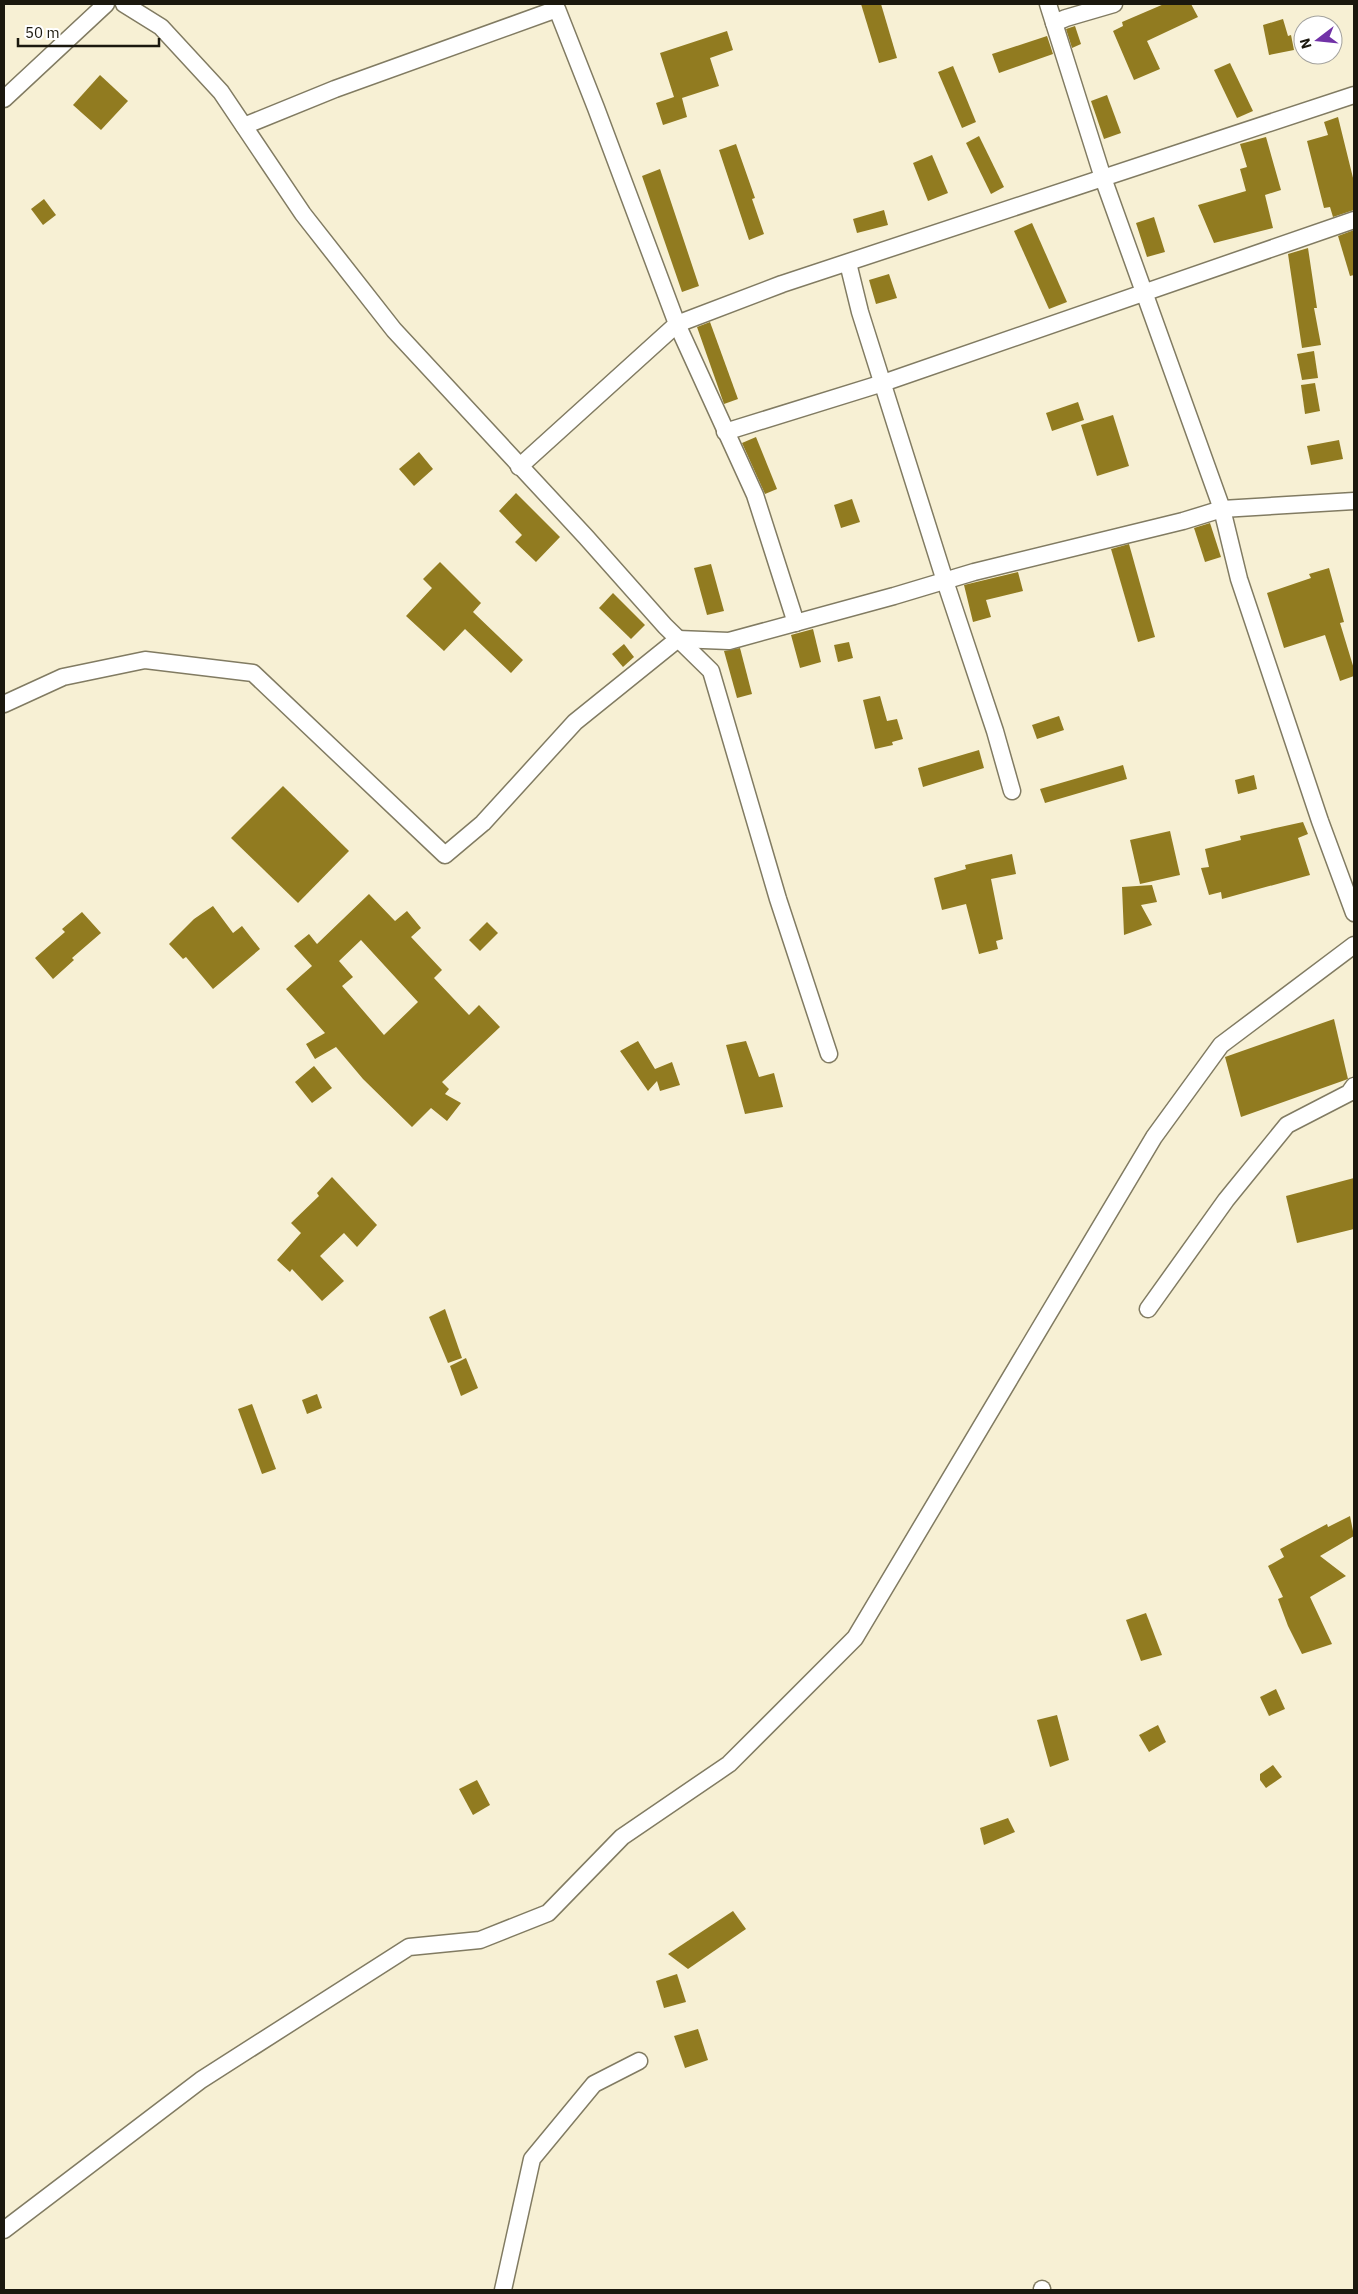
<svg xmlns="http://www.w3.org/2000/svg" width="1358" height="2294" font-family="'IBM Plex Sans',sans-serif">
<rect width="100%" height="100%" fill="#f7f0d4"/>
<g fill="#917b20" fill-rule="evenodd">
<polygon points="861,4 881,4 897,58 879,63"/>
<polygon points="1164,4 1191,4 1198,17 1147,41 1160,69 1134,80 1113,31 1123,26 1122,22"/>
<polygon points="1283,19 1288,36 1291,35 1294,50 1269,55 1263,25"/>
<polygon points="1075,26 1081,44 1072,48 1066,29"/>
<polygon points="727,31 733,50 710,58 719,86 682,98 687,117 663,125 656,103 674,97 660,53"/>
<polygon points="1047,36 1053,54 999,73 992,54"/>
<polygon points="1230,63 1253,111 1237,118 1214,70"/>
<polygon points="953,66 976,122 962,128 938,72"/>
<polygon points="100,75 128,101 101,130 73,105"/>
<polygon points="1107,95 1121,133 1104,139 1091,101"/>
<polygon points="1338,117 1354,182 1354,210 1333,217 1330,207 1324,208 1307,141 1328,135 1324,122"/>
<polygon points="979,136 1004,187 991,194 966,143"/>
<polygon points="1266,137 1281,190 1265,195 1273,228 1214,243 1198,205 1246,191 1240,169 1247,167 1240,144"/>
<polygon points="736,144 755,198 752,199 764,234 749,240 719,150"/>
<polygon points="932,155 948,193 928,201 913,163"/>
<polygon points="660,169 699,286 682,292 642,176"/>
<polygon points="44,199 56,215 43,225 31,209"/>
<polygon points="884,210 888,225 857,233 853,219"/>
<polygon points="1154,217 1165,252 1147,257 1136,223"/>
<polygon points="1032,223 1067,302 1049,309 1014,231"/>
<polygon points="1354,230 1354,275 1350,276 1338,236"/>
<polygon points="1308,248 1317,308 1314,308 1321,345 1302,348 1288,254"/>
<polygon points="889,274 897,298 876,304 869,280"/>
<polygon points="710,322 738,399 724,404 697,327"/>
<polygon points="1314,351 1318,378 1302,380 1297,354"/>
<polygon points="1315,383 1320,411 1305,414 1301,385"/>
<polygon points="1078,402 1084,420 1052,431 1046,413"/>
<polygon points="1113,415 1129,466 1097,476 1081,425"/>
<polygon points="756,437 777,489 765,494 742,443"/>
<polygon points="1339,440 1343,459 1311,465 1307,446"/>
<polygon points="419,452 433,469 414,486 399,469"/>
<polygon points="516,493 560,537 536,562 515,542 522,535 499,511"/>
<polygon points="852,499 860,522 841,528 834,505"/>
<polygon points="1210,523 1221,557 1205,562 1194,528"/>
<polygon points="1129,544 1155,637 1138,642 1111,549"/>
<polygon points="440,562 481,603 473,612 523,660 511,673 465,629 444,651 406,616 432,588 423,579"/>
<polygon points="711,564 724,611 707,615 694,568"/>
<polygon points="1329,568 1344,622 1340,623 1354,669 1354,676 1340,681 1325,635 1284,648 1267,593 1311,578 1309,574"/>
<polygon points="1018,572 1023,591 986,600 991,617 973,622 964,585"/>
<polygon points="613,593 645,625 631,639 599,608"/>
<polygon points="813,629 821,662 800,668 791,635"/>
<polygon points="849,642 853,658 838,662 834,645"/>
<polygon points="624,644 634,657 623,667 612,654"/>
<polygon points="740,648 752,694 737,698 724,651"/>
<polygon points="880,696 887,721 897,719 903,739 892,742 893,745 875,749 863,700"/>
<polygon points="1059,716 1064,730 1037,739 1032,725"/>
<polygon points="979,750 984,768 923,787 918,768"/>
<polygon points="1123,765 1127,779 1045,803 1040,789"/>
<polygon points="1254,775 1257,789 1238,794 1235,780"/>
<polygon points="283,786 349,851 298,903 231,838"/>
<polygon points="1303,822 1308,834 1298,838 1310,875 1222,899 1221,892 1209,895 1201,868 1209,867 1205,849 1241,840 1240,836"/>
<polygon points="1170,831 1180,875 1140,884 1130,840"/>
<polygon points="1012,854 1016,874 991,879 1003,939 996,941 998,949 979,954 966,904 942,910 934,878 966,869 965,865"/>
<polygon points="1152,885 1157,902 1141,905 1152,925 1124,935 1122,887"/>
<path d="M369 894 395 921 407 911 421 928 411 937 442 970 434 978 469 1015 479 1005 500 1027 442 1082 449 1089 445 1094 461 1103 447 1121 431 1108 412 1127 363 1079 336 1047 315 1059 306 1044 325 1033 286 989 312 966 294 946 309 934 317 944ZM361 940 418 1002 384 1035 342 986 353 977 339 961Z"/>
<polygon points="213,906 233,933 242,926 260,949 213,989 186,957 183,959 169,944 194,919"/>
<polygon points="82,912 101,933 72,958 74,960 53,979 35,958 65,932 62,929"/>
<polygon points="487,922 498,933 480,951 469,940"/>
<polygon points="1334,1019 1348,1079 1241,1117 1225,1057"/>
<polygon points="638,1041 655,1069 672,1062 680,1085 660,1091 657,1081 648,1091 620,1051"/>
<polygon points="746,1041 759,1077 774,1073 783,1107 745,1114 726,1045"/>
<polygon points="314,1066 332,1088 312,1103 295,1082"/>
<polygon points="332,1177 377,1225 357,1247 344,1233 320,1256 344,1281 322,1301 292,1269 290,1272 277,1260 301,1233 291,1223 319,1196 317,1193"/>
<polygon points="1354,1178 1354,1229 1297,1243 1286,1196"/>
<polygon points="445,1309 462,1358 448,1363 429,1317"/>
<polygon points="466,1358 478,1388 461,1396 450,1366"/>
<polygon points="317,1394 322,1408 307,1414 302,1400"/>
<polygon points="252,1404 276,1469 262,1474 238,1409"/>
<polygon points="1350,1516 1354,1536 1320,1556 1346,1576 1310,1597 1332,1644 1302,1654 1288,1626 1278,1599 1283,1597 1268,1566 1284,1557 1280,1549 1327,1524 1328,1527"/>
<polygon points="1146,1613 1162,1655 1141,1661 1126,1620"/>
<polygon points="1276,1689 1285,1709 1269,1716 1260,1697"/>
<polygon points="1057,1715 1069,1760 1050,1767 1037,1720"/>
<polygon points="1158,1725 1166,1742 1149,1752 1139,1735"/>
<polygon points="1273,1765 1282,1777 1266,1788 1260,1780 1260,1774"/>
<polygon points="477,1780 490,1805 473,1815 459,1789"/>
<polygon points="1008,1818 1015,1832 984,1845 980,1828"/>
<polygon points="733,1911 746,1929 688,1969 668,1954"/>
<polygon points="677,1974 686,2002 664,2008 656,1981"/>
<polygon points="698,2029 708,2060 685,2068 674,2036"/>
</g>
<g fill="none" stroke-linecap="round" stroke-linejoin="round">
<defs>
<g id="minor">
<polyline points="124,4 161,27 221,92 303,214 394,330 586,537 665,626 711,671 778,899 829,1054"/>
<polyline points="1048,4 1103,178 1222,509 1239,579 1320,821 1354,913"/>
<polyline points="1054,23 1066,18 1114,4"/>
<polyline points="4,99 106,4"/>
<polyline points="244,126 335,89 557,9 596,108 677,324 519,467"/>
<polyline points="848,263 860,312 945,581 995,731 1012,791"/>
<polyline points="725,432 883,383 1354,220"/>
<polyline points="796,623 755,495 677,324 782,284 1354,95"/>
<polyline points="4,704 63,677 145,660 253,673 445,855 483,823 575,722 678,639 729,641 894,596 974,572 1183,521 1222,509 1354,501"/>
<polyline points="1148,1309 1226,1200 1287,1125 1349,1093 1354,1086"/>
<polyline points="4,2230 201,2080 409,1947 480,1940 548,1913 622,1837 729,1764 855,1638 1154,1137 1221,1045 1354,945"/>
<polyline points="1042,2289 1042,2290"/>
<polyline points="503,2290 532,2159 594,2084 639,2061"/>
</g>
</defs>
<use href="#minor" stroke="#817b62" stroke-width="19"/>
<use href="#minor" stroke="#fff" stroke-width="16"/>
</g>
<rect width="1358" height="2294" fill="none" stroke="#1b180e" stroke-width="10"/>
<g transform="translate(1318 40) rotate(254)"><circle r="24" fill="#ffffff" stroke="#a4a39f"/>
<path d="M0-4L9 19L0 12L-9 19Z" fill="#7132a7"/>
<text y="-8" font-size="14" font-weight="bold" text-anchor="middle" fill="#1b180e">N</text>
</g>
<path d="M18 38v8h141v-8" fill="none" stroke="#1b180e" stroke-width="2.5"/>
<text x="25" y="38" font-size="15" fill="#1b180e" stroke="#ffffff" stroke-width="4" paint-order="stroke">50 m</text>
</svg>
